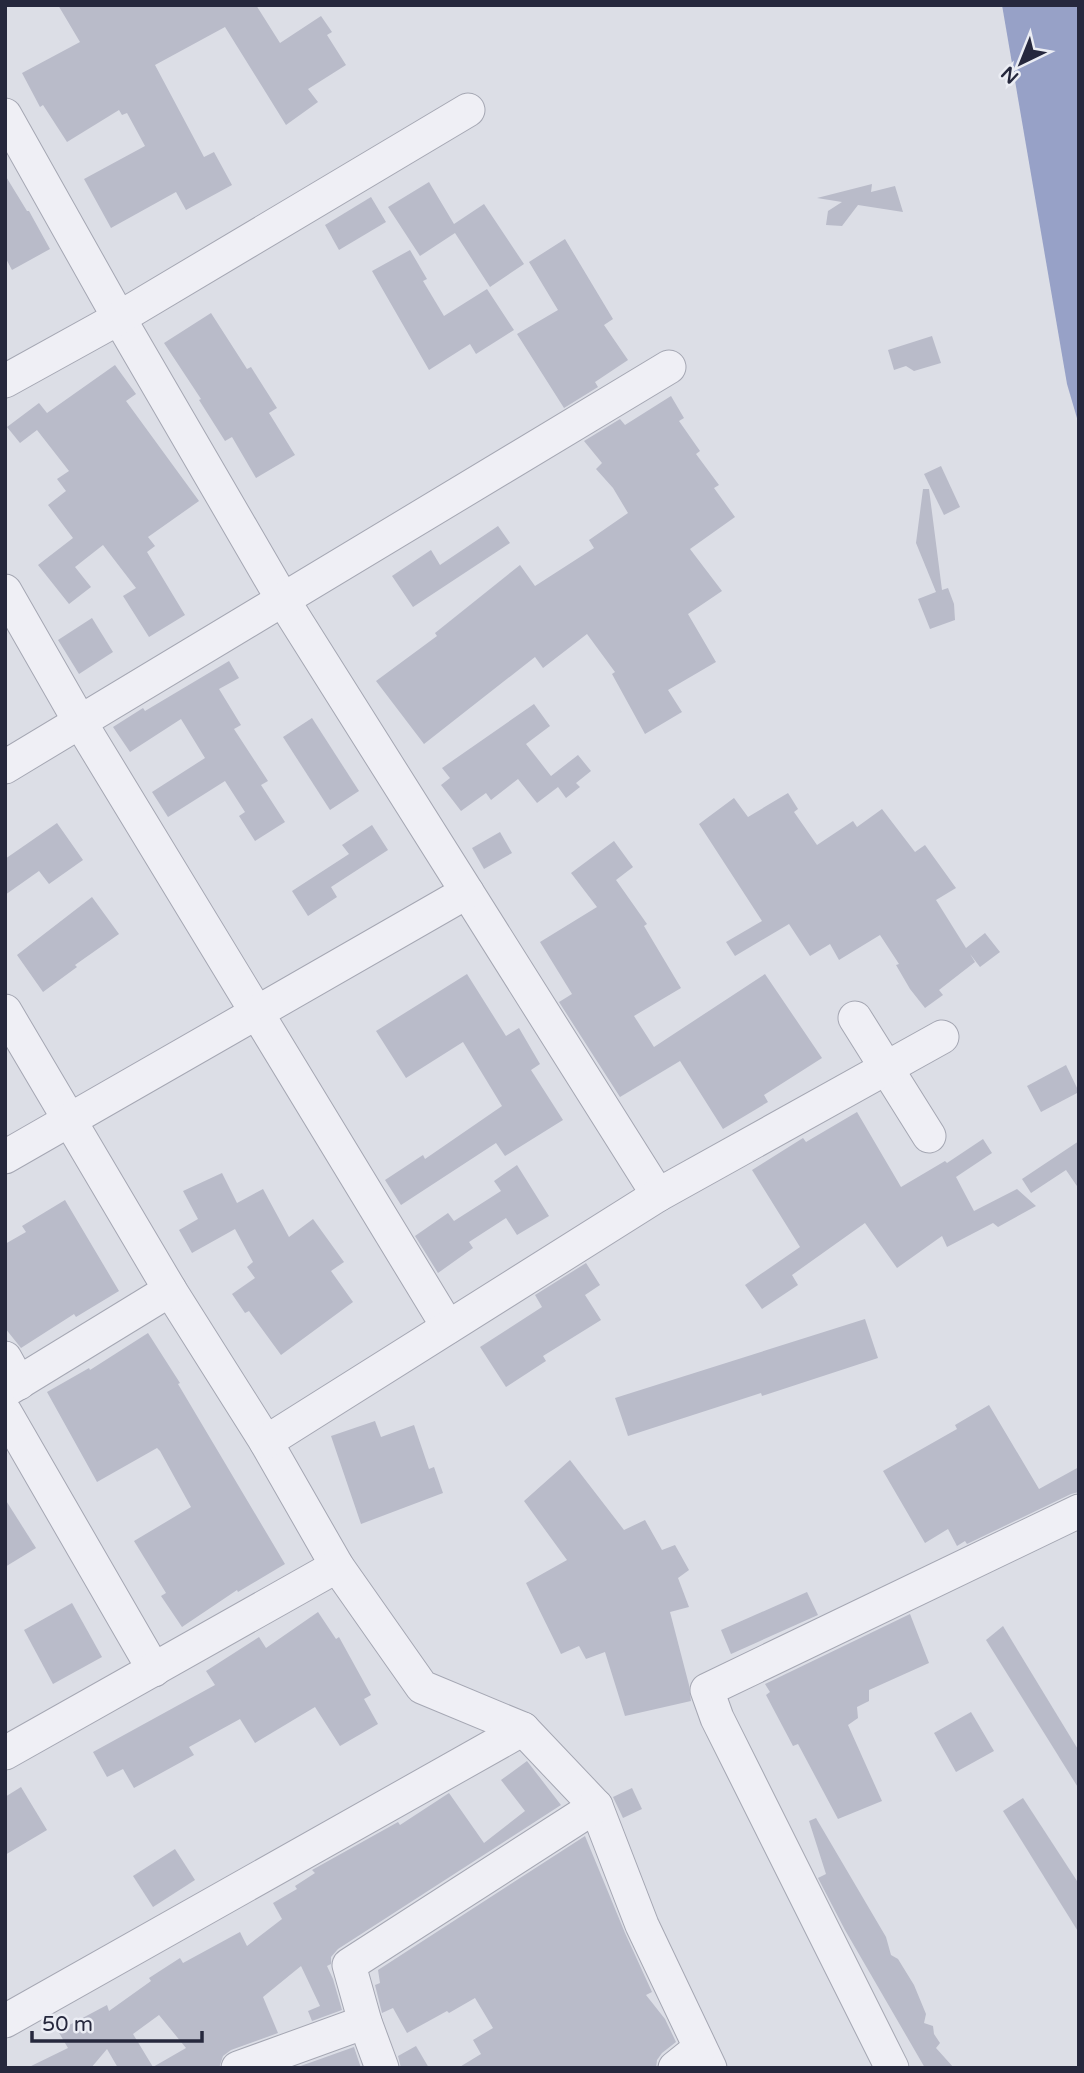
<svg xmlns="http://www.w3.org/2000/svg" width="1084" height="2073" font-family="'Varela Round',sans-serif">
<rect width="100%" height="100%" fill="#dcdee6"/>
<polygon fill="#97a1c7" points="1002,5 1079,5 1079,425 1067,384"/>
<g fill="#b9bbc9" fill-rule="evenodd">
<polygon points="58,5 256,5 280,43 321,16 332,32 327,35 346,65 308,89 318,102 286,125 225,27 155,65 204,157 214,152 232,185 186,210 176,192 111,228 84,179 145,146 127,113 122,115 119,110 67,142 43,105 40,107 22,73 80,42"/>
<polygon points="5,175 27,211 29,211 50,249 12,270 5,257"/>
<polygon points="429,182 454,224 484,204 524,264 490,287 455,233 420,256 388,207"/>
<polygon points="872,184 871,192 895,186 903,212 858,205 842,226 826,225 828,211 842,202 817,198"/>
<polygon points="371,197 386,222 339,250 325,225"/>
<polygon points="565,239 613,319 604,325 628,360 595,382 598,387 564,408 517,334 558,310 529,262"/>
<polygon points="410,250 427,279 423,281 444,316 487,289 514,330 476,354 470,344 429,370 372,271"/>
<polygon points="211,313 247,369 251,367 277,408 269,413 295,455 256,478 232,437 225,441 199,400 201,399 164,343"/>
<polygon points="932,336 941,363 914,371 906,366 894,370 888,350"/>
<polygon points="115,365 136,394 126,401 199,501 148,537 155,546 147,552 185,615 149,637 123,596 136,588 103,545 75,567 91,587 69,604 38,565 73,538 48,505 66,491 57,479 69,471 37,430 20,443 7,427 39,403 47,413"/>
<polygon points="671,396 684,418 679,421 700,451 696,454 719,485 714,488 735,517 690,549 722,591 688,614 716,662 668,690 682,712 645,734 612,674 615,672 587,634 543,668 535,657 424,744 376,681 437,636 435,633 520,565 535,586 594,548 589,540 628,513 613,488 596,469 602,463 584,441 620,419 625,425"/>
<polygon points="941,466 960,507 944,515 924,474"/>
<polygon points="923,489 929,489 942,590 948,588 954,604 955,620 930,629 918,599 936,592 916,543"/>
<polygon points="498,526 510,543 413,607 392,576 431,550 440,565"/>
<polygon points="92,618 113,652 79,674 58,640"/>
<polygon points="229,661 239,678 219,689 241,725 234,729 268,781 261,785 285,822 255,841 239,816 245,812 225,781 168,817 152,792 205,758 181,719 130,752 113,727 143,708 145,711"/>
<polygon points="534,704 550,726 526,744 551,776 578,755 591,771 576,783 580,787 566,798 558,787 537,803 518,779 491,800 486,793 461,811 441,785 450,778 442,768"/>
<polygon points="312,718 359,791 330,810 283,737"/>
<polygon points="788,793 798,809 794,812 817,845 853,821 857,827 882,809 915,852 925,845 956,888 936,900 966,948 985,933 1000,952 980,967 970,954 975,962 939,990 943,995 925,1008 910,989 896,965 899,964 880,935 839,960 830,944 810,956 789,924 735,956 726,942 762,921 699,824 734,798 748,817"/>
<polygon points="57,823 83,860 49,884 39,871 5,895 5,859"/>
<polygon points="372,825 388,850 331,887 337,897 308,916 292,891 349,854 342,845"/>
<polygon points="500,832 512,853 484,869 472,848"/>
<polygon points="614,841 633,867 616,880 647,924 644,926 681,988 634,1016 654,1047 765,974 822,1058 764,1095 768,1102 723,1129 680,1061 620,1097 559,1002 572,994 540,942 597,907 571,873"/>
<polygon points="92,897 119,934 75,965 77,967 43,992 17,955"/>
<polygon points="467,974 506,1036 519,1028 540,1064 531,1070 563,1120 505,1156 496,1143 401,1205 385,1180 423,1155 425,1159 502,1106 463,1042 406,1078 376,1031"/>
<polygon points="1066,1065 1079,1092 1041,1112 1027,1086"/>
<polygon points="857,1112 901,1187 945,1161 947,1163 983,1139 992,1153 956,1177 974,1211 1017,1189 1036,1206 998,1227 993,1223 947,1247 942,1236 897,1268 865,1223 792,1275 798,1285 762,1309 745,1285 800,1247 752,1170 803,1138 806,1142"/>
<polygon points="1079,1141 1079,1189 1066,1170 1031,1193 1022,1179"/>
<polygon points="517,1165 549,1216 517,1235 506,1218 469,1242 473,1248 438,1273 415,1236 448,1213 454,1221 501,1191 494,1181"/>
<polygon points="222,1173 237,1203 263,1189 289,1237 313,1219 344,1262 331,1271 353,1302 281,1355 249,1311 245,1313 232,1294 255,1278 247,1267 253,1262 235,1229 192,1253 179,1230 198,1219 183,1191"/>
<polygon points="65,1200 119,1291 76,1317 74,1314 21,1348 5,1328 5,1244 26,1232 22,1226"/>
<polygon points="586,1263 600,1285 585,1295 601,1320 543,1356 546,1361 506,1387 480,1347 542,1307 535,1295"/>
<polygon points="865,1319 878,1358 762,1396 761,1393 628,1436 615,1398"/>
<polygon points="148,1333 180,1383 178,1384 285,1564 238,1592 237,1590 182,1627 161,1596 166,1593 134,1541 191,1507 160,1451 157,1448 97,1482 47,1392 89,1368 90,1370"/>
<polygon points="989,1405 1039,1489 1079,1467 1079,1492 1071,1494 967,1544 965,1541 957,1546 948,1529 925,1543 883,1471 957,1429 955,1425"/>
<polygon points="375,1421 381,1437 414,1425 429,1469 434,1467 443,1493 361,1524 331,1436"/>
<polygon points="570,1460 624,1530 645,1520 662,1550 675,1545 689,1570 678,1578 689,1607 670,1612 689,1685 691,1701 625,1716 605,1652 586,1659 579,1646 561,1654 526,1583 567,1560 524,1501"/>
<polygon points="5,1499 36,1548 5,1567"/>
<polygon points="807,1592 818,1615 731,1654 721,1630"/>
<polygon points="72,1603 102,1657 53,1684 24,1630"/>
<polygon points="318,1612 336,1639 339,1637 371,1695 364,1699 378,1724 340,1746 315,1707 255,1743 240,1719 189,1747 194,1755 134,1788 123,1769 107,1777 93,1752 215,1685 206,1671 259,1637 266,1648"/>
<polygon points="910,1614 929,1663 869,1690 869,1701 857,1707 858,1718 848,1725 882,1801 838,1819 798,1744 793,1746 766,1695 770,1692 765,1684"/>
<polygon points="1003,1626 1079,1751 1079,1789 986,1640"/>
<polygon points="971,1712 994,1751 956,1772 934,1733"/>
<path d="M527 1761 561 1805 338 1949 331 1957V1964L327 1966 333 1979 342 2010 312 2021 308 2011 320 2006 301 1966 263 1997 278 2033 231 2050 223 2056 219 2068H118L107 2049 91 2068H27L68 2048 58 2031 107 2005 109 2011 151 1981 149 1978 180 1958 183 1963 240 1932 247 1946 282 1919 273 1903 297 1889 295 1886 315 1873 312 1870 398 1822 400 1825 449 1793 484 1843 525 1811 501 1780ZM159 2015 186 2048 153 2067 133 2034Z"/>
<polygon points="21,1787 47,1830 5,1855 5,1797"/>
<polygon points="632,1788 642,1809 623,1818 613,1797"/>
<polygon points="1023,1798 1079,1884 1079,1933 1003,1811"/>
<polygon points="816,1818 886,1937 891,1955 898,1959 914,1985 926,2014 924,2023 933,2026 934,2034 940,2043 936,2048 954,2068 925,2068 845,1930 818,1878 826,1874 809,1821"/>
<polygon points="585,1836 625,1933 652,1992 646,1995 665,2019 676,2042 662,2053 657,2060 656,2068 458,2068 481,2054 473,2040 493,2028 475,1998 449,2013 447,2011 407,2033 393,2008 382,2013 375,1985 380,1983 378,1970"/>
<polygon points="175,1849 195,1880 153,1907 133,1876"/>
<polygon points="416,2046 429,2068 401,2068 398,2056"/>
<polygon points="354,2047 361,2068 295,2068"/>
</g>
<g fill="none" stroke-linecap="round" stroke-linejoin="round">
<defs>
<g id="minor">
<polyline points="5,115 119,318 283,600 658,1195"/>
<polyline points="5,381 119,318 468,110"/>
<polyline points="5,591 80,722 448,1327"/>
<polyline points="5,767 669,367"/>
<polyline points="5,1011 170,1290 266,1442 337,1566 422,1687 523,1729 596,1806 642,1925 710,2068"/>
<polyline points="855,1018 929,1136"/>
<polyline points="5,1157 467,892"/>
<polyline points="5,1358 19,1383"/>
<polyline points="5,1391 170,1290"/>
<polyline points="5,1412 154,1670"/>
<polyline points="266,1442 658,1195 942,1037"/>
<polyline points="5,1753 337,1566"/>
<polyline points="5,2021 523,1729"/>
<polyline points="238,2068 365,2022"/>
<polyline points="382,2068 365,2022 349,1965 596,1806"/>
<polyline points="675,2068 700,2048"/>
<polyline points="892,2068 717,1718 707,1690 1079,1511"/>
</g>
</defs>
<use href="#minor" stroke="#a5a7b3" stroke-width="35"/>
<use href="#minor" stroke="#efeff5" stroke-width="33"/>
</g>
<rect width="1084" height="2073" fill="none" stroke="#26283d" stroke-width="14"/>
<g transform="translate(1021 63) rotate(223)" stroke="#ebedf4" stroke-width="5" paint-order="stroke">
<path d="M0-5L12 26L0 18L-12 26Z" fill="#26283d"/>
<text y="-10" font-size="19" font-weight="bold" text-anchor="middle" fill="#26283d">N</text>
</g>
<path d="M32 2031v10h170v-10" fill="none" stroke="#26283d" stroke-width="3.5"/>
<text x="42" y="2031" font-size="21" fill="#26283d" stroke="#ebedf4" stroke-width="5" paint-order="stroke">50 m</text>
</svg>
